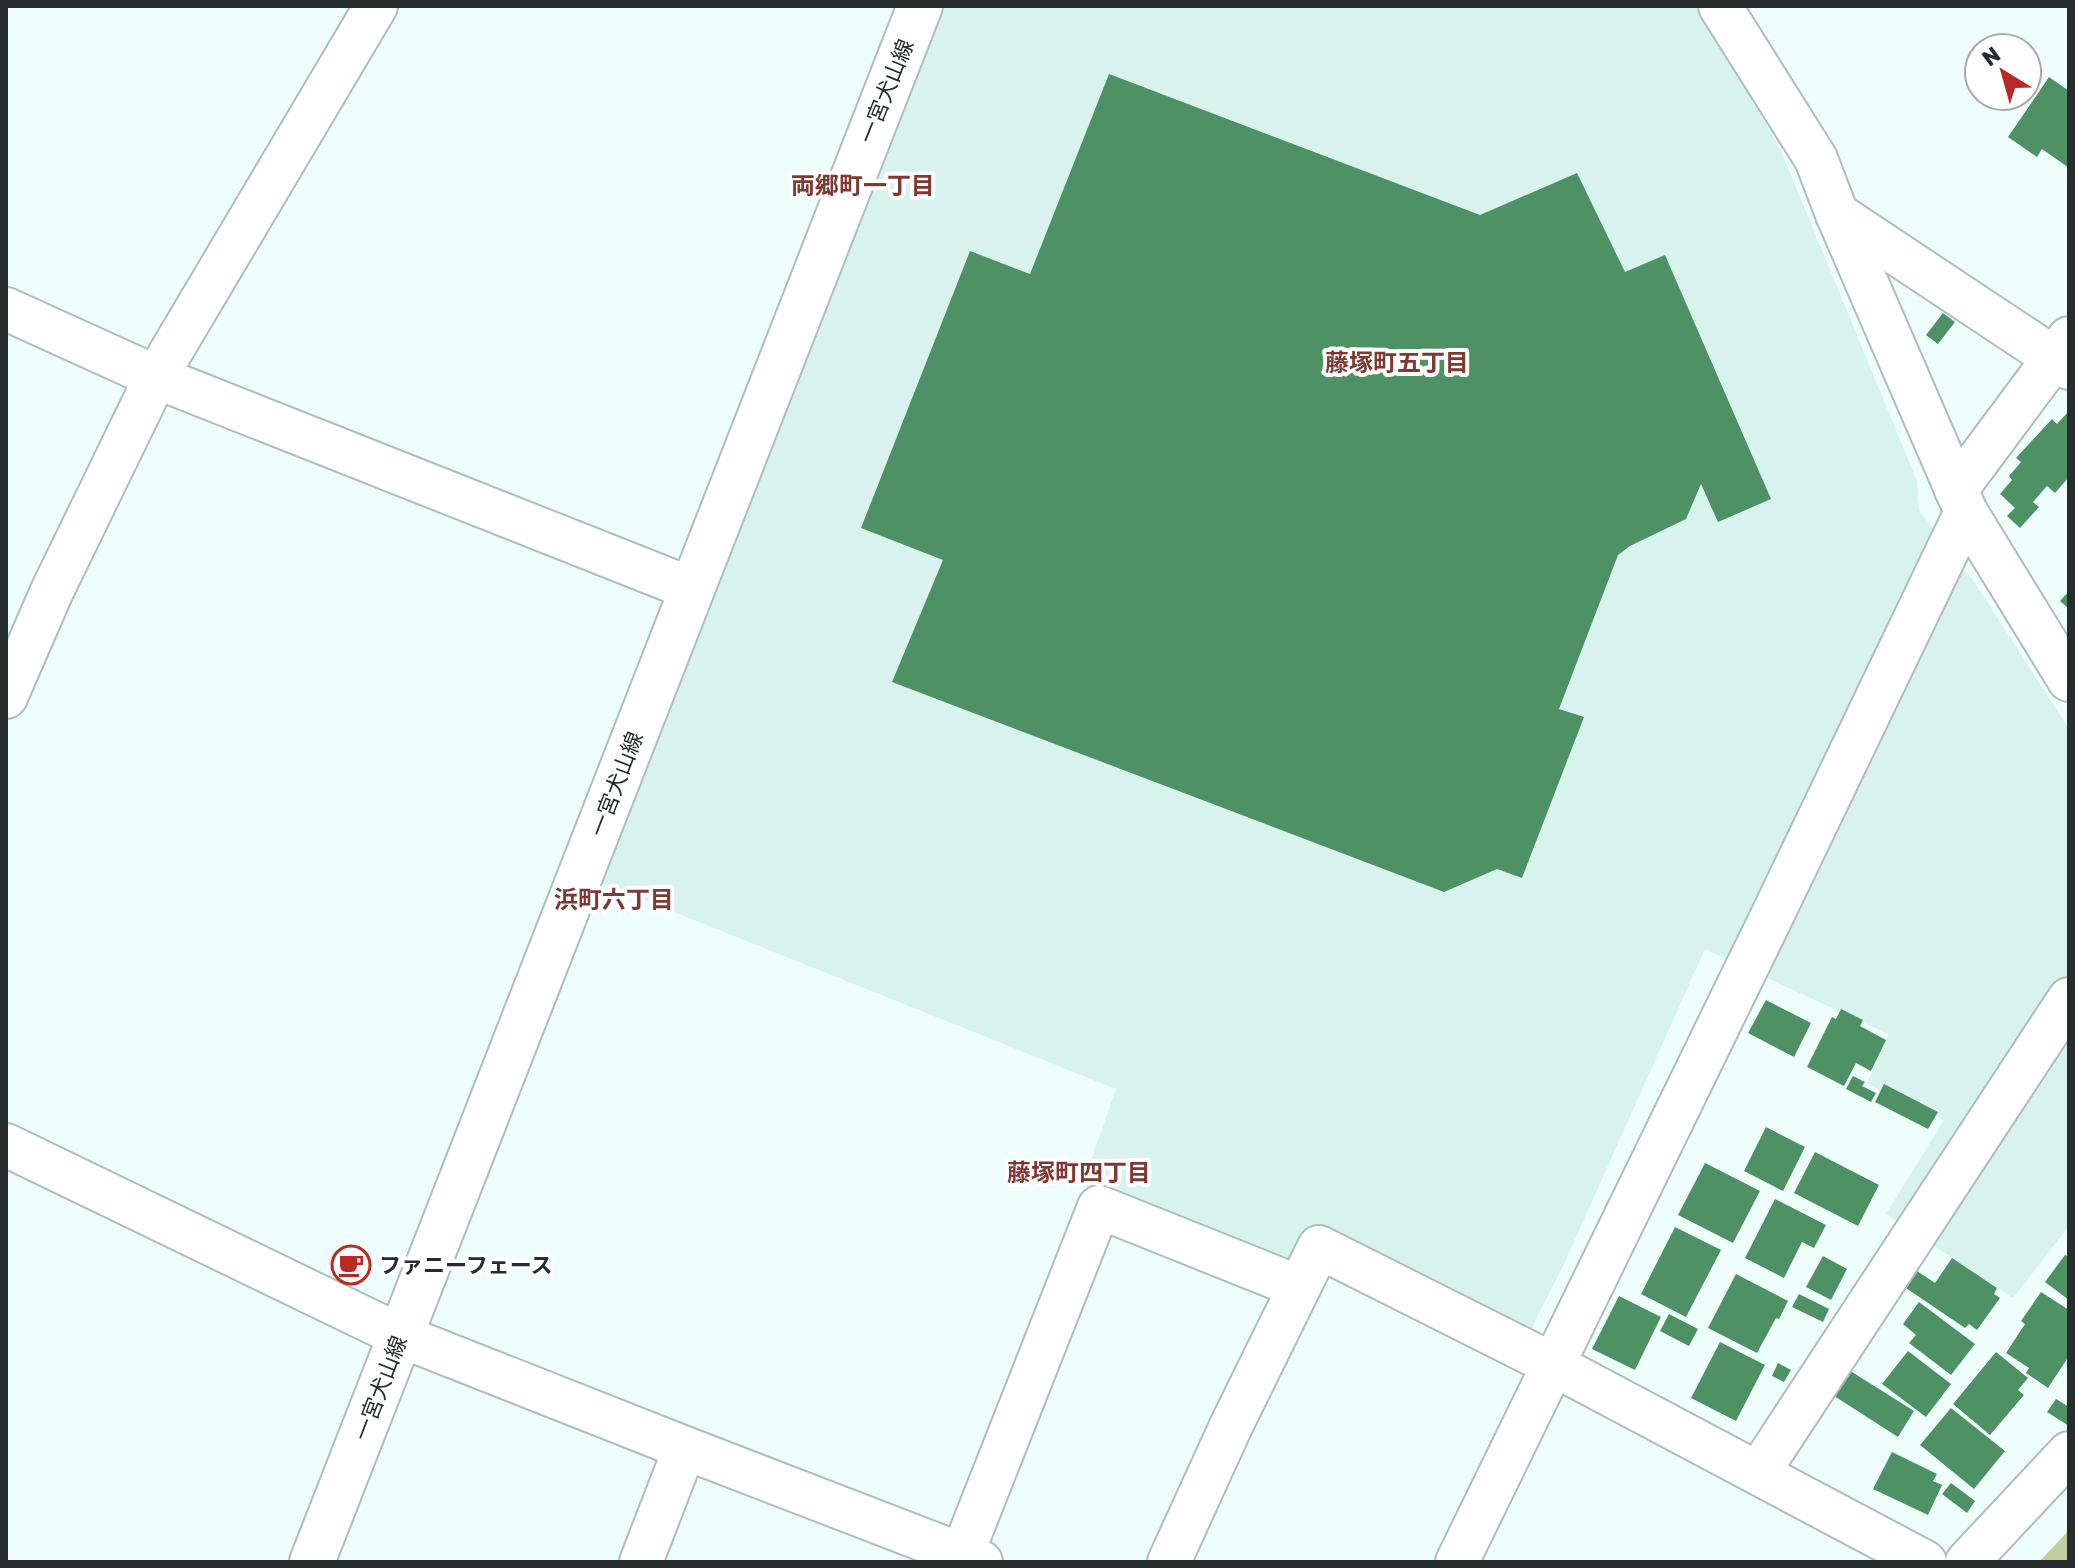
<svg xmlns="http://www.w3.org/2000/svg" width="2075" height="1568" font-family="Rubik,'Noto Sans JP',sans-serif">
<rect width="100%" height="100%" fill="#edfefb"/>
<polygon fill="#d8f2ee" points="928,6 1699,6 1781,151 1917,481 1919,510 1977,586 2069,729 2069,1226 2013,1298 1886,1214 1944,1120 1867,1084 1888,1034 1705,949 1564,1264 1528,1335 1316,1223 1293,1270 1082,1186 1116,1089 599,882"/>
<polygon fill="#c1cfa0" points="2069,1530 2069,1562 2039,1562"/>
<g fill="#4e9164">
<polygon points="1109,74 1480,215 1577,173 1625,272 1665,255 1771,499 1718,522 1701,484 1686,519 1630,546 1618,555 1559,709 1584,717 1522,878 1497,869 1444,892 892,682 943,560 861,528 970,251 1030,274"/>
<polygon points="2049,77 2069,91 2069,168 2042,149 2037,157 2008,137"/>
<polygon points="1943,313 1955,322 1938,344 1926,335"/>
<polygon points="2069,411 2069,477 2055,493 2047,486 2033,502 2039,507 2020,528 2007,516 2015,508 2000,494 2012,480 2009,476 2021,462 2016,458 2052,419 2057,424"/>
<polygon points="2069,591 2069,609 2060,601"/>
<polygon points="1766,1000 1811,1023 1794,1057 1748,1033"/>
<polygon points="1841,1009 1863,1020 1860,1026 1886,1040 1871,1071 1856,1063 1844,1086 1807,1067 1832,1017 1836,1019"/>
<polygon points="1853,1076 1865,1082 1862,1086 1876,1093 1871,1102 1846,1089"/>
<polygon points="1884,1084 1938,1112 1928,1129 1875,1102"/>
<polygon points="1766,1127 1805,1147 1783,1191 1744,1171"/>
<polygon points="1815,1152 1879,1185 1858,1226 1794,1193"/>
<polygon points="1705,1163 1760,1191 1733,1243 1678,1215"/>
<polygon points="1775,1199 1826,1225 1814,1248 1802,1242 1784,1278 1745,1258"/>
<polygon points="1675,1227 1721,1250 1686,1317 1641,1294"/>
<polygon points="2065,1255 2069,1257 2069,1300 2045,1282"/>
<polygon points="1823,1256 1847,1269 1831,1300 1806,1287"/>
<polygon points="1952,1258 1997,1288 1994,1294 2000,1298 1977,1330 1969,1324 1965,1328 1903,1286 1914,1269 1935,1283"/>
<polygon points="1736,1274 1788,1301 1779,1319 1776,1318 1757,1353 1708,1328"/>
<polygon points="2041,1292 2069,1310 2069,1356 2048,1388 2026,1373 2029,1368 2006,1353 2025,1324 2021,1321"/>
<polygon points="1799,1294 1829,1309 1823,1322 1792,1307"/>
<polygon points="1619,1296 1661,1317 1635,1370 1592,1349"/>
<polygon points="1919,1302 1975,1344 1951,1375 1909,1343 1916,1335 1903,1324"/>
<polygon points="1669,1314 1698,1329 1689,1346 1660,1331"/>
<polygon points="1720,1342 1765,1365 1736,1421 1691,1398"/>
<polygon points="1908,1351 1951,1384 1926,1417 1882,1384"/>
<polygon points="1996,1352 2028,1378 2018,1390 2024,1395 1990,1435 1953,1404"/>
<polygon points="1778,1363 1791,1370 1784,1382 1772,1376"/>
<polygon points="1844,1367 1914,1411 1898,1437 1828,1392"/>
<polygon points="2056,1399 2069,1407 2069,1426 2047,1412"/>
<polygon points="1951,1408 2005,1451 1974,1489 1920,1445"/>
<polygon points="1892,1452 1937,1474 1933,1481 1942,1485 1928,1515 1873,1489"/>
<polygon points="1951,1483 1975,1501 1967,1513 1942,1494"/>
</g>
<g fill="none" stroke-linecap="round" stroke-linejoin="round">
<defs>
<g id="street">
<polyline points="1720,6 1816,159 1837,214 1966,512 2069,680"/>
<polyline points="1837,214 2069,368"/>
<polyline points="6,309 156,377 692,589"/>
<polyline points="1956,490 2069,338"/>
<polyline points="6,697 52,591 156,377 376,6"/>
<polyline points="6,1145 401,1336 685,1448 981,1562"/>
<polyline points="1758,1473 2069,999"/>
<polyline points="641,1562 685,1448"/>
<polyline points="959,1562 1099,1207 1299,1287"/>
<polyline points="1169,1562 1231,1426 1319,1247 1554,1365 1925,1562"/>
<polyline points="1457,1562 1772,916 1966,512"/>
<polyline points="1967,1562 2069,1453"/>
</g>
<polyline id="primary" points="312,1562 920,6"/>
</defs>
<use href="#street" stroke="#aebebc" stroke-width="46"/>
<use href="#primary" stroke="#aebebc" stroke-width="48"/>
<use href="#street" stroke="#fff" stroke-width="42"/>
<use href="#primary" stroke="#fff" stroke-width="44"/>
</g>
<defs>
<symbol id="cafe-ring" viewBox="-11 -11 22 22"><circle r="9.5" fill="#fff" stroke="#b92a27" stroke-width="1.5"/><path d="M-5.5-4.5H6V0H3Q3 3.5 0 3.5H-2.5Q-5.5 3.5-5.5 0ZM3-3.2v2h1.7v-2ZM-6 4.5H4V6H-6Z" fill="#b92a27"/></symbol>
</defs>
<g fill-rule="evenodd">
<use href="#cafe-ring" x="329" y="1243" width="44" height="44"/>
</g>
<g text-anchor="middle" stroke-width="8" stroke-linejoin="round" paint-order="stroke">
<g font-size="22" fill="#262d2c" stroke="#fff">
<text transform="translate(886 91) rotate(-68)" y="8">一宮犬山線</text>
<text transform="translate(616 784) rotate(-69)" y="8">一宮犬山線</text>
<text transform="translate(380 1388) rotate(-69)" y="8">一宮犬山線</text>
</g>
<g font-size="22" font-weight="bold" fill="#262d2c" stroke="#fff" text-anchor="start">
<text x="379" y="1273">ファニーフェース</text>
</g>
<g font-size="24" font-weight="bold" fill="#7f3832" stroke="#fff">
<text x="863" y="194">両郷町一丁目</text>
<text x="1397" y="371">藤塚町五丁目</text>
<text x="614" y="908">浜町六丁目</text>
<text x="1079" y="1181">藤塚町四丁目</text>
</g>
</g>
<rect width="2075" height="1568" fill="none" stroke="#262d2c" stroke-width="16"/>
<g transform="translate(2003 72) rotate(323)"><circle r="38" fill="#ffffff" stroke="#a8abab" stroke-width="2"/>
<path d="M0-6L14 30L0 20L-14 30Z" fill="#b92a27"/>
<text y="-12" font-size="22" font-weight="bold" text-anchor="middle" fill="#262d2c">N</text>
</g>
</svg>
